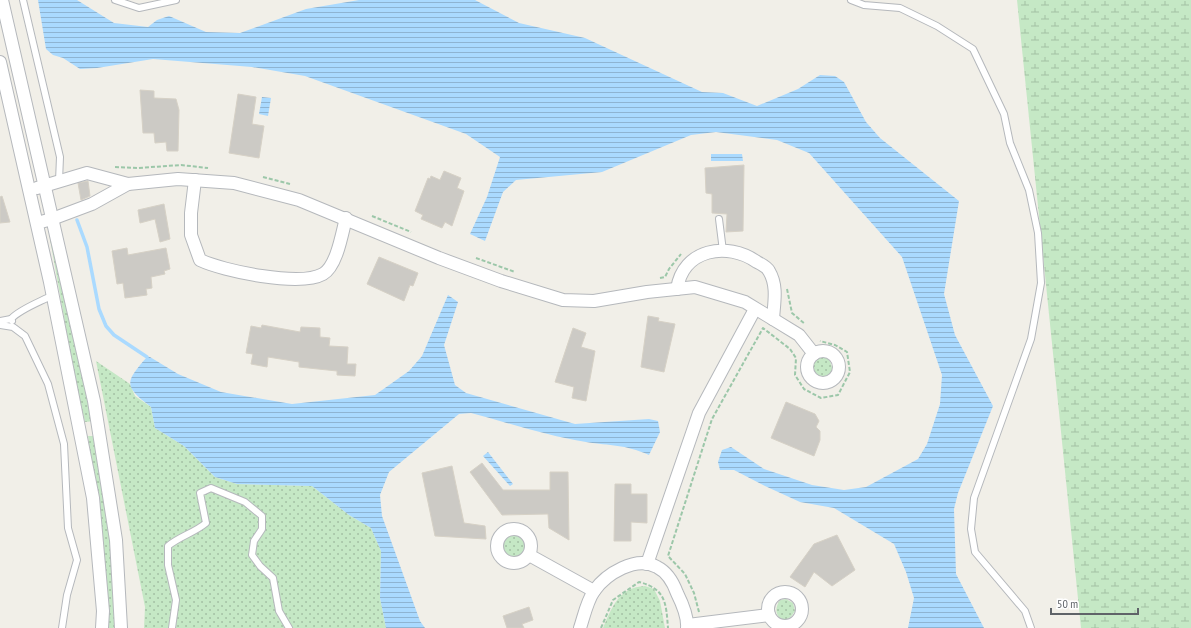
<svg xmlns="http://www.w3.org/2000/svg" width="1191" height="628" font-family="'PT Sans Narrow',sans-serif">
<defs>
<pattern id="grass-dots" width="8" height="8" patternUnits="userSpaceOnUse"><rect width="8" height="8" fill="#c5e8c5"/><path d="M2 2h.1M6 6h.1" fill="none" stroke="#a3c0a4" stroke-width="1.8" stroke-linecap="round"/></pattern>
<pattern id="wetland-marsh" width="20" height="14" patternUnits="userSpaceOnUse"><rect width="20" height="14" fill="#c5e8c5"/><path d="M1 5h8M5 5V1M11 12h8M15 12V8" fill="none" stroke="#a3c0a4"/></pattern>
<pattern id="water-rules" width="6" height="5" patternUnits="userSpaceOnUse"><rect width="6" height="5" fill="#aadaff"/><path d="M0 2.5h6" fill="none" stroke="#8eb4d2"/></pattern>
</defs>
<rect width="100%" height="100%" fill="#f1efe8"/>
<g fill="url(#grass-dots)">
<polygon points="48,228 95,421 85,422 76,384"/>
<path d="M822 357 829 359 834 372C826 378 821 378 814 373L812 367 816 360Z"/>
<polygon points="96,361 130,384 135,396 151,407 155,428 184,446 215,477 237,484 312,486 349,515 371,528 381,551 380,598 386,628 144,628 145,607"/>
<polygon points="88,436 96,436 110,530 118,628 109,628 107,585"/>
<circle cx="514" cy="546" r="11"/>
<path d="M645 586 654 589 660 601 665 628H603C612 607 619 587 645 586Z"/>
<path d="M786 599 793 603 795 611C791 617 789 620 781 620 775 613 775 608 780 600Z"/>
</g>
<polygon fill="url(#wetland-marsh)" points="1017,0 1191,0 1191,628 1081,628"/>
<g fill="url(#water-rules)">
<polygon points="38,0 77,0 114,23 148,27 157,20 169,16 206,32 240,33 306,9 359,0 475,0 519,23 585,38 702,92 723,93 757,106 798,89 820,75 835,76 844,82 866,122 880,138 959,201 944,294 955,335 993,406 958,493 954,509 956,574 984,628 908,628 914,598 906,572 894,544 834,508 800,502 765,486 734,470 720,470 718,462 722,450 731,447 764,469 812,485 844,490 866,487 918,459 927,444 940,404 942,375 902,257 809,153 777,140 716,132 691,135 602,172 516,180 503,192 485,241 470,234 487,197 500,157 466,134 305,76 252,67 153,59 97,68 80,69 63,58 53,55 46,49"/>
<polygon points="262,97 271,98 268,116 259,114"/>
<polygon points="711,154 742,154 743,161 711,161"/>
<path d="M448 295 458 302 444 345 455 385 466 393 575 424 649 419 658 421 660 432 649 455C624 444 611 446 586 442 547 436 509 423 471 413L459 414 389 472 380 495 382 516 420 621 425 628H386L380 598 381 551 371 528 349 515 312 486 237 484 215 477 184 446 155 428 151 407C123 386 125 382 147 357H150L178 374 221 392 292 404 375 395 409 371 422 356Z"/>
<polygon points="488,452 513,484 510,486 483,456"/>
</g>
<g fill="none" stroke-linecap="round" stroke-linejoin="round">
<polyline stroke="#aadaff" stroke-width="3.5" points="77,220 87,247 99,309 106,326 114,335 147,357"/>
</g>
<g fill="#cccac5" stroke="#d6d1c6">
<polygon points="140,90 154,91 154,98 176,99 179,110 178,151 167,151 166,142 155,143 154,133 143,133"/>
<polygon points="238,94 256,97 252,124 264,126 259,158 229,153"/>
<polygon points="744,165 743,231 726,232 727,214 712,213 712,194 706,193 705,168"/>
<polygon points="444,171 461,178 457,188 464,191 452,226 445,222 442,228 421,219 423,215 415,211 428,178 430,179 431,176 440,180"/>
<polygon points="88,181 90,196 81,200 78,183"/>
<polygon points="2,196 10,222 0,223 0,197"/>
<polygon points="164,204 170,239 160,242 155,219 140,223 138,210"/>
<polygon points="127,248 128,255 166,248 170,269 164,271 165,274 151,277 152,288 146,289 147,295 125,298 123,283 117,284 112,251"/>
<polygon points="379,257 418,273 413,286 410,285 404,301 367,284"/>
<polygon points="648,316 659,318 658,321 675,324 664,372 641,367"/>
<polygon points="262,325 300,332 301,327 320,328 320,337 330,338 329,346 348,347 347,364 356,364 355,376 337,375 337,371 299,367 299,362 268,357 267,367 251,364 253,354 246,353 251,326 261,328"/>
<polygon points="573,328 586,333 581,347 595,351 586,401 572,398 574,387 555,382"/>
<polygon points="786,402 815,414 819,421 816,427 820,431 820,440 814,456 771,438"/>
<polygon points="482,463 503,490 550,490 550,472 568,472 569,540 549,528 548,514 502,515 470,472"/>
<polygon points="452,466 464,523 485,526 486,539 435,536 422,473"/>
<polygon points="615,484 631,484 631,494 647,494 647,523 631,522 631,541 614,541"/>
<polygon points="837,535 855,570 832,586 814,572 805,587 790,577 814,544"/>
<polygon points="529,607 533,620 522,624 524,628 507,628 503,616"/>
</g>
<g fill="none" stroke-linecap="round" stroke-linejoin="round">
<defs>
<g id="service">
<polyline points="23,0 60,157 59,181"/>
<polyline points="115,0 139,8 176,0"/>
<polyline points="851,0 864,5 900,8 937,26 973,49 1004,114 1010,143 1029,190 1038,233 1041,283 1031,339 974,498 971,529 975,552 1025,611 1031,628"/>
<polyline points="719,219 723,251"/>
<path d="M11 319C20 309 40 302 53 295"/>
<polyline points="0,321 11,319 12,321"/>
<polyline points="0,325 13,327 25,336 48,384 64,444 68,528 77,560 67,595 62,628"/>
<path d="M172 628 176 600 168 565V546C180 536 194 533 206 523L200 493 211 488 245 502 262 516V529L254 541 252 555 260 566 273 578 279 611 289 628"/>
</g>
<g id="minor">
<polyline points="2,0 94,401 116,540 121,628"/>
<polyline points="0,62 50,282 93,498 103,611 102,628"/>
<path d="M195 180 191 213V235L200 260C223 271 300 287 323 274 337 266 342 233 346 218"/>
<polyline points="37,188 87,173 128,184"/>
<polyline points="37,223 52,219 92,204 128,184 178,179 234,183 299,200 439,258 501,281 563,300 594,301 647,292 695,287 745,302 799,335 814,354"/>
<path d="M677 289C683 249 727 241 757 262 761 264 767 267 769 271 778 286 774 303 773 319"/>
<circle cx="823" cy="367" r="16"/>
<circle cx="514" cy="546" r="17"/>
<polyline points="529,555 594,591"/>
<polyline points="647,564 699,413 755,309"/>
<circle cx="785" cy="609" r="17"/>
<polyline points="688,625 769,615"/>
<path d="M580 628C584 616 587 601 594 591 606 574 636 555 657 567 667 572 673 582 677 593 682 603 688 617 687 628"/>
</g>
</defs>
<use href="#service" stroke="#b5b8bc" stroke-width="8"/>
<use href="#minor" stroke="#b5b8bc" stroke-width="14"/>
<g stroke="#9cc7a9" stroke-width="2" stroke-dasharray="4 2" stroke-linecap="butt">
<polyline points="115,167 138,168 181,165 208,168"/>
<polyline points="263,177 290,184"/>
<polyline points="372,216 411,232"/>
<polyline points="476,258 515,272"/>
<polyline points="660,278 665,277 669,269 681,254"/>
<polyline points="787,289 792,313 805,324"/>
<polyline points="699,612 694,593 685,574 668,556 712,419 763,328 790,349 796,358 795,375 804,389 821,398 838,395 850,372 847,352 835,345 820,341"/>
<path d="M601 628 613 600 639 582C666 589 666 603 668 628"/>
</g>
<use href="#service" stroke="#fff" stroke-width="6"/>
<use href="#minor" stroke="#fff" stroke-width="12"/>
</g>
<path d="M1051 608v6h87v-6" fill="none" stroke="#5f6368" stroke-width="2"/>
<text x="1057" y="608" font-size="12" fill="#5f6368" stroke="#ffffff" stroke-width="3" paint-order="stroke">50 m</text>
</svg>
